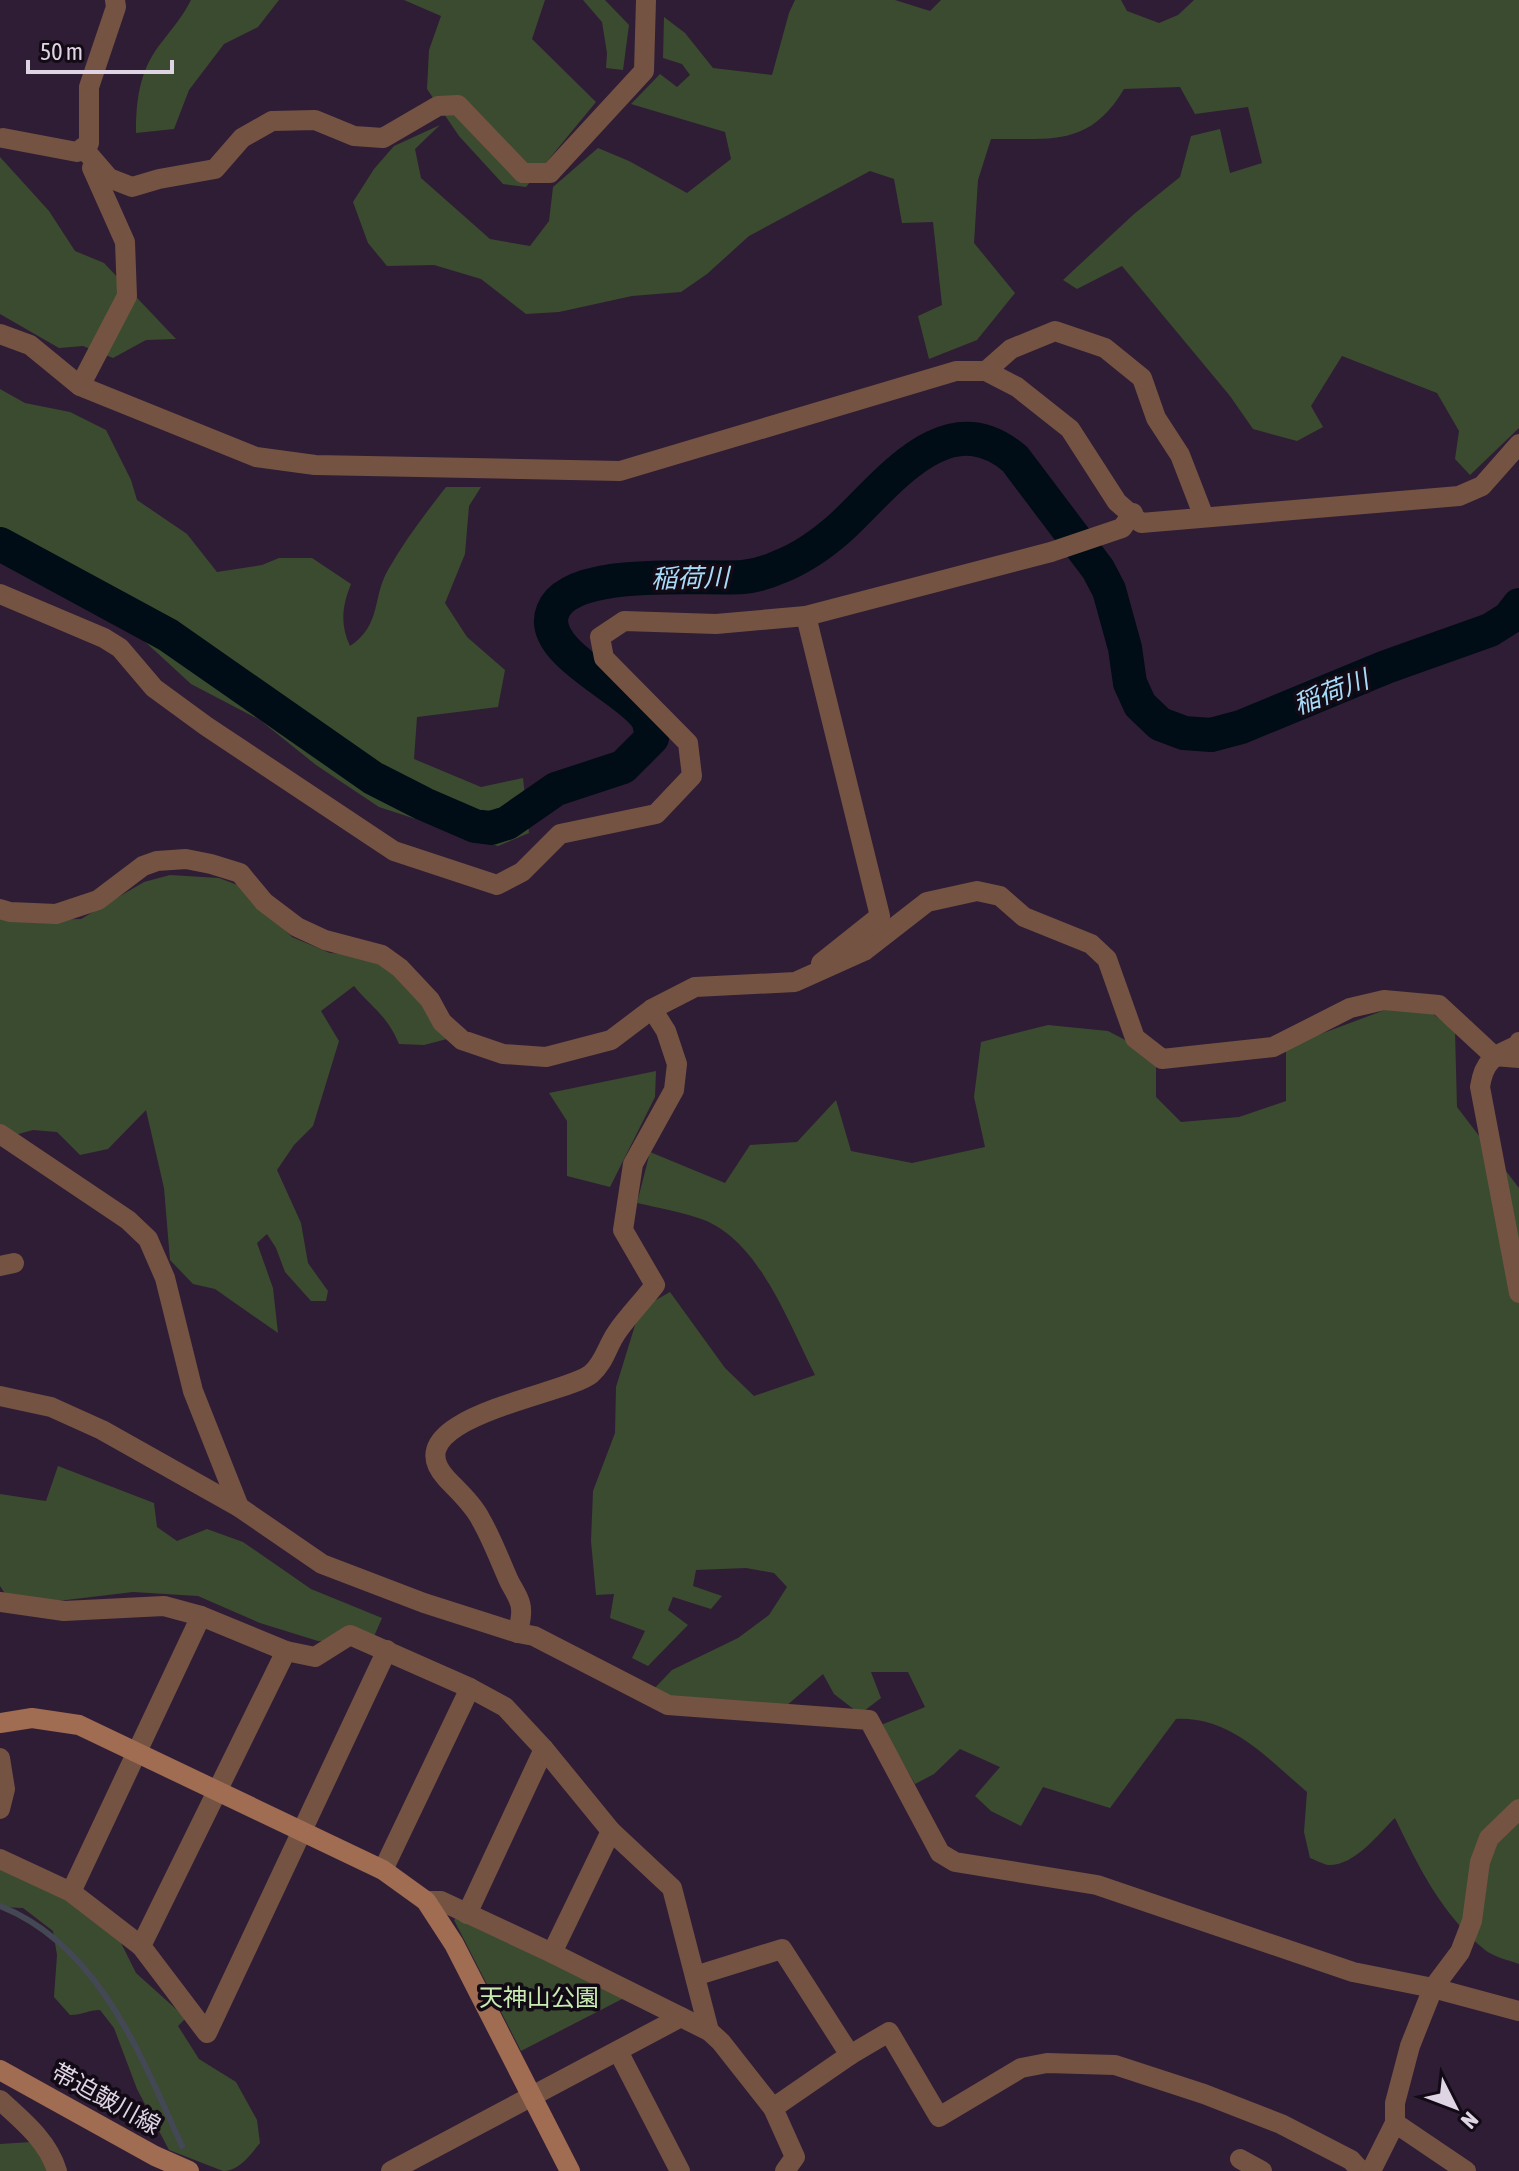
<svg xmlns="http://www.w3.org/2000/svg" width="1519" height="2171" font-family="'Asap Condensed','Noto Sans JP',sans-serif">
<rect width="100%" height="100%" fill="#2f1d35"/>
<g fill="#3b4b2f">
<path d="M191 0H279L258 27 224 44 189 90 174 129 136 133C136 102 139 73 158 47 170 31 182 18 191 0Z"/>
<polygon points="404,0 545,0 532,39 596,102 526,187 503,184 459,136 427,89 429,50 441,16"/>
<polygon points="583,0 605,0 629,25 623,70 606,68 607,53 602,22"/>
<path d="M795 0H895L930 11 941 0H1121L1127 11 1159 23 1178 15 1194 0H1519V428L1470 475 1455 459 1459 431 1437 393 1342 356 1311 406 1323 427 1297 441 1253 429 1230 396 1122 266 1077 289 1063 280 1134 214 1180 177 1191 136 1220 129 1230 173 1262 163 1248 107 1195 114 1180 87 1124 89C1089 148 1050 138 991 139L978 180 974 243 1015 293 977 340 929 359 918 316 942 305 933 222 902 223 894 179 870 171 749 236 707 274 681 292 632 296 559 312 526 314 481 279 434 265 387 266 368 243 353 202 374 169 394 146 440 125 415 149 421 178 490 239 530 246 549 221 553 187 598 148 629 161 687 193 731 159 725 132 631 104 660 74 677 87 690 75 682 64 663 58 664 17 685 33 713 68 772 75 789 13Z"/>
<polygon points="0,157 49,211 75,251 104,263 176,339 146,340 113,358 83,346 59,348 0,314"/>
<path d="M0 389 25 403 70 412 106 430 131 480 137 500 187 534 217 572 262 565 279 558H312L351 584C342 606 340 625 350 646 382 625 372 597 388 570 405 540 425 514 446 487H481L469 506 465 554 445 603 467 637 505 670 498 707 417 717 414 759 481 787 523 778 529 833 498 846 379 807 316 765 260 720 191 684 141 638 0 532Z"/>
<path d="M170 875 219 878 243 887 292 937 330 953 351 954 397 971 447 1039 424 1045 399 1044C387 1015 373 1009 354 986L321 1011 339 1041 313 1126 294 1145 277 1170 301 1223 308 1263 328 1291 326 1301H311L285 1272 276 1248 267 1234 257 1243 273 1288 278 1333 215 1289 193 1284 170 1260 164 1188 146 1110 108 1149 80 1155 57 1132 33 1130 0 1139V917L29 920 81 919 144 882Z"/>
<path d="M1390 1008 1433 1014 1455 1031 1457 1107 1519 1188V1964C1508 1960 1494 1957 1485 1950 1442 1915 1418 1866 1395 1818 1378 1834 1355 1866 1328 1865 1323 1864 1315 1860 1310 1858L1304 1832 1307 1792C1268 1759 1231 1716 1176 1719L1110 1808 1043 1787 1021 1826 991 1811 975 1796 1000 1767 960 1749 934 1774 915 1784 881 1725 925 1707 908 1672H871L881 1698 860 1714 834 1694 823 1674 785 1707 649 1694 672 1670 738 1638 769 1615 787 1587 774 1573 746 1568 696 1570 693 1586 722 1596 711 1609 673 1597 668 1610 688 1625 648 1666 632 1658 645 1631 610 1618 614 1594 596 1595 591 1541 593 1491 615 1433 616 1387 640 1309 670 1292 725 1368 754 1396 815 1375C789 1324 760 1242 704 1220 683 1212 659 1208 637 1203L650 1152 725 1183 750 1145 797 1142 836 1100 851 1151 912 1163 985 1147 974 1097 981 1042 1048 1025 1108 1031 1156 1056V1097L1181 1122 1239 1117 1286 1101V1047Z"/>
<polygon points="656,1071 655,1097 610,1187 567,1176 567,1121 549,1093"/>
<polygon points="58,1466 154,1503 157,1527 177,1541 207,1529 243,1542 311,1589 382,1618 372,1641 318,1641 260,1623 198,1596 133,1592 41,1603 8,1598 0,1586 0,1494 46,1501"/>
<path d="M0 1866 69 1896 116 1933 136 1973 186 2018 178 2026 199 2059 236 2082 257 2120 260 2143C250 2155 239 2171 223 2171L169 2150 137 2089 114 2028 100 2010C89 2010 82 2015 70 2015L54 1997 57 1955 53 1931 23 1908 0 1907Z"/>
<polygon points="459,1915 626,1997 521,2051 454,1920"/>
<polygon points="31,2142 49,2171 0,2171 0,2144"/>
</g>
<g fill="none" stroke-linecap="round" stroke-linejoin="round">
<path stroke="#434854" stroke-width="6" d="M0 1906C99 1945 141 2056 182 2146"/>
<path stroke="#000c16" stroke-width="34" d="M0 544 168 635 373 778 424 804 475 826 491 828 507 823 556 789 623 767 652 738C651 732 650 725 648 720 632 690 536 653 553 611 570 566 703 580 743 577 754 576 768 572 779 567 800 559 823 543 840 528 887 485 946 400 1015 459L1098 569 1109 590 1125 648 1130 683 1140 705 1160 724 1184 733 1211 735 1241 727 1386 667 1490 630 1509 618 1519 605"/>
<g stroke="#745343" stroke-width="20">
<polyline points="3,138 77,152 89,143 89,87 116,7 115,0"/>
<polyline points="84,149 109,178 132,187 159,179 215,169 242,138 272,121 315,120 354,136 383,138 438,106 458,105 523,173 550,173 644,71 646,0"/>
<polyline points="0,334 30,345 80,386 256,457 315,465 620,471 956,371 986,371 1017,387 1070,429 1117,502 1141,523 1459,496 1482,486 1519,444"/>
<polyline points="986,371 1011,349 1055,331 1105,348 1142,378 1156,418 1180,455 1204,517"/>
<polyline points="80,386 127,296 125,242 92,168"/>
<polyline points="0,594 104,638 120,648 154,688 206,726 394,851 497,885 522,872 560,834 656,814 692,776 688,743 604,658 600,637 624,621 716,624 806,616"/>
<polyline points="0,909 10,912 56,914 98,900 143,866 157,861 186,859 211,864 240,873 264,902 297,927 325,940 382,955 400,968 430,1000 442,1022 462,1040 503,1054 546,1057 611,1040 652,1009 695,987 795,982 864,951 927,902 977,891 1000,896 1024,917 1091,944 1107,959 1135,1038 1162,1059 1273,1047 1350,1008 1384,1000 1439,1005 1494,1056 1519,1058"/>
<polyline points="821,963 880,916 806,616 1051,552 1122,528 1133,513"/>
<path d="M1519 1042 1518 1045C1494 1056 1484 1060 1480 1087L1519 1293"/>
<polyline points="0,1134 128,1220 148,1239 165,1278 193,1391 239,1507"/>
<polyline points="0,1266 14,1263"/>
<polyline points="0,1396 51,1407 102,1430 239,1507 322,1564 424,1603 518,1633 534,1636 668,1705 869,1720 940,1853 955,1862 1097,1885 1353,1972 1433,1988 1519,2011"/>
<polyline points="0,1602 64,1611 164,1606 201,1616 286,1651 315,1657 350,1635 470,1688 505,1707 544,1749 611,1831 672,1888 709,2031"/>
<path d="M518 1633C519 1626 522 1617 521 1609 521 1600 513 1589 509 1581 500 1561 492 1539 481 1520 473 1504 458 1491 446 1478 391 1418 566 1395 591 1374 605 1362 607 1346 617 1332 628 1316 643 1301 655 1285L623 1230 633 1164 674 1090 677 1064 666 1031 652 1009"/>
<polyline points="0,1758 5,1789 0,1809"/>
<polyline points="0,1859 71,1892 141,1946 207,2033 387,1650"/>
<polyline points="383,1870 470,1688"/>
<polyline points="71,1892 201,1616"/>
<polyline points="426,1901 441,1901 552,1953 709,2031 721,2042 773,2108 795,2157 785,2171"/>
<polyline points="467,1914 544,1749"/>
<polyline points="141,1946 286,1651"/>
<polyline points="552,1953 611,1831"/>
<polyline points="695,1976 782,1949 850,2055"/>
<polyline points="618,2051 680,2171"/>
<path d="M0 2100C23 2121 48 2141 57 2171"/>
<polyline points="773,2108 850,2055 889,2032 939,2117 1021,2068 1047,2063 1115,2065 1204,2094 1281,2124 1351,2160 1361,2171"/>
<polyline points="1395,2123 1466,2171"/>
<polyline points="1240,2159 1262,2171"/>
<polyline points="391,2171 681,2017"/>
<polyline points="1371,2171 1395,2123 1395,2103 1410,2046 1433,1988 1460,1952 1472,1921 1480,1862 1489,1838 1519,1809"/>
</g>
<g stroke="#a06c52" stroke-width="20">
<polyline points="0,1723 32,1718 79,1725 383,1870 426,1901 454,1944 570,2171"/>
<polyline points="0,2070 155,2156 189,2171"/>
</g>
</g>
<g text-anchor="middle" stroke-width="7" stroke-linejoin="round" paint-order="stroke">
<g font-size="24" fill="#c9ebb2" stroke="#120b15">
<text x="539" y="2006">天神山公園</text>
</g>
<g font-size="24" fill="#dfd4e4" stroke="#120b15">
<text transform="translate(106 2099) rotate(29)" y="8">帯迫皷川線</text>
</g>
<g font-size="26" font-style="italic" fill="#a8dbf8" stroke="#120b15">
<text transform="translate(690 578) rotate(-1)" y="9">稲荷川</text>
<text transform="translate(1331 692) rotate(-21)" y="9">稲荷川</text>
</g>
</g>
<g transform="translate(1455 2107) rotate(132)" stroke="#120b15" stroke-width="6" paint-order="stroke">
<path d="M0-6L14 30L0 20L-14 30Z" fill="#dfd4e4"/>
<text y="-12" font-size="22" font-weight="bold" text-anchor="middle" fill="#dfd4e4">N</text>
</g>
<path d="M28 60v12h144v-12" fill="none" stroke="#dfd4e4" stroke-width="4"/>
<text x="40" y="60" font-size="24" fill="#dfd4e4" stroke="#120b15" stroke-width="6" paint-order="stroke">50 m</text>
</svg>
